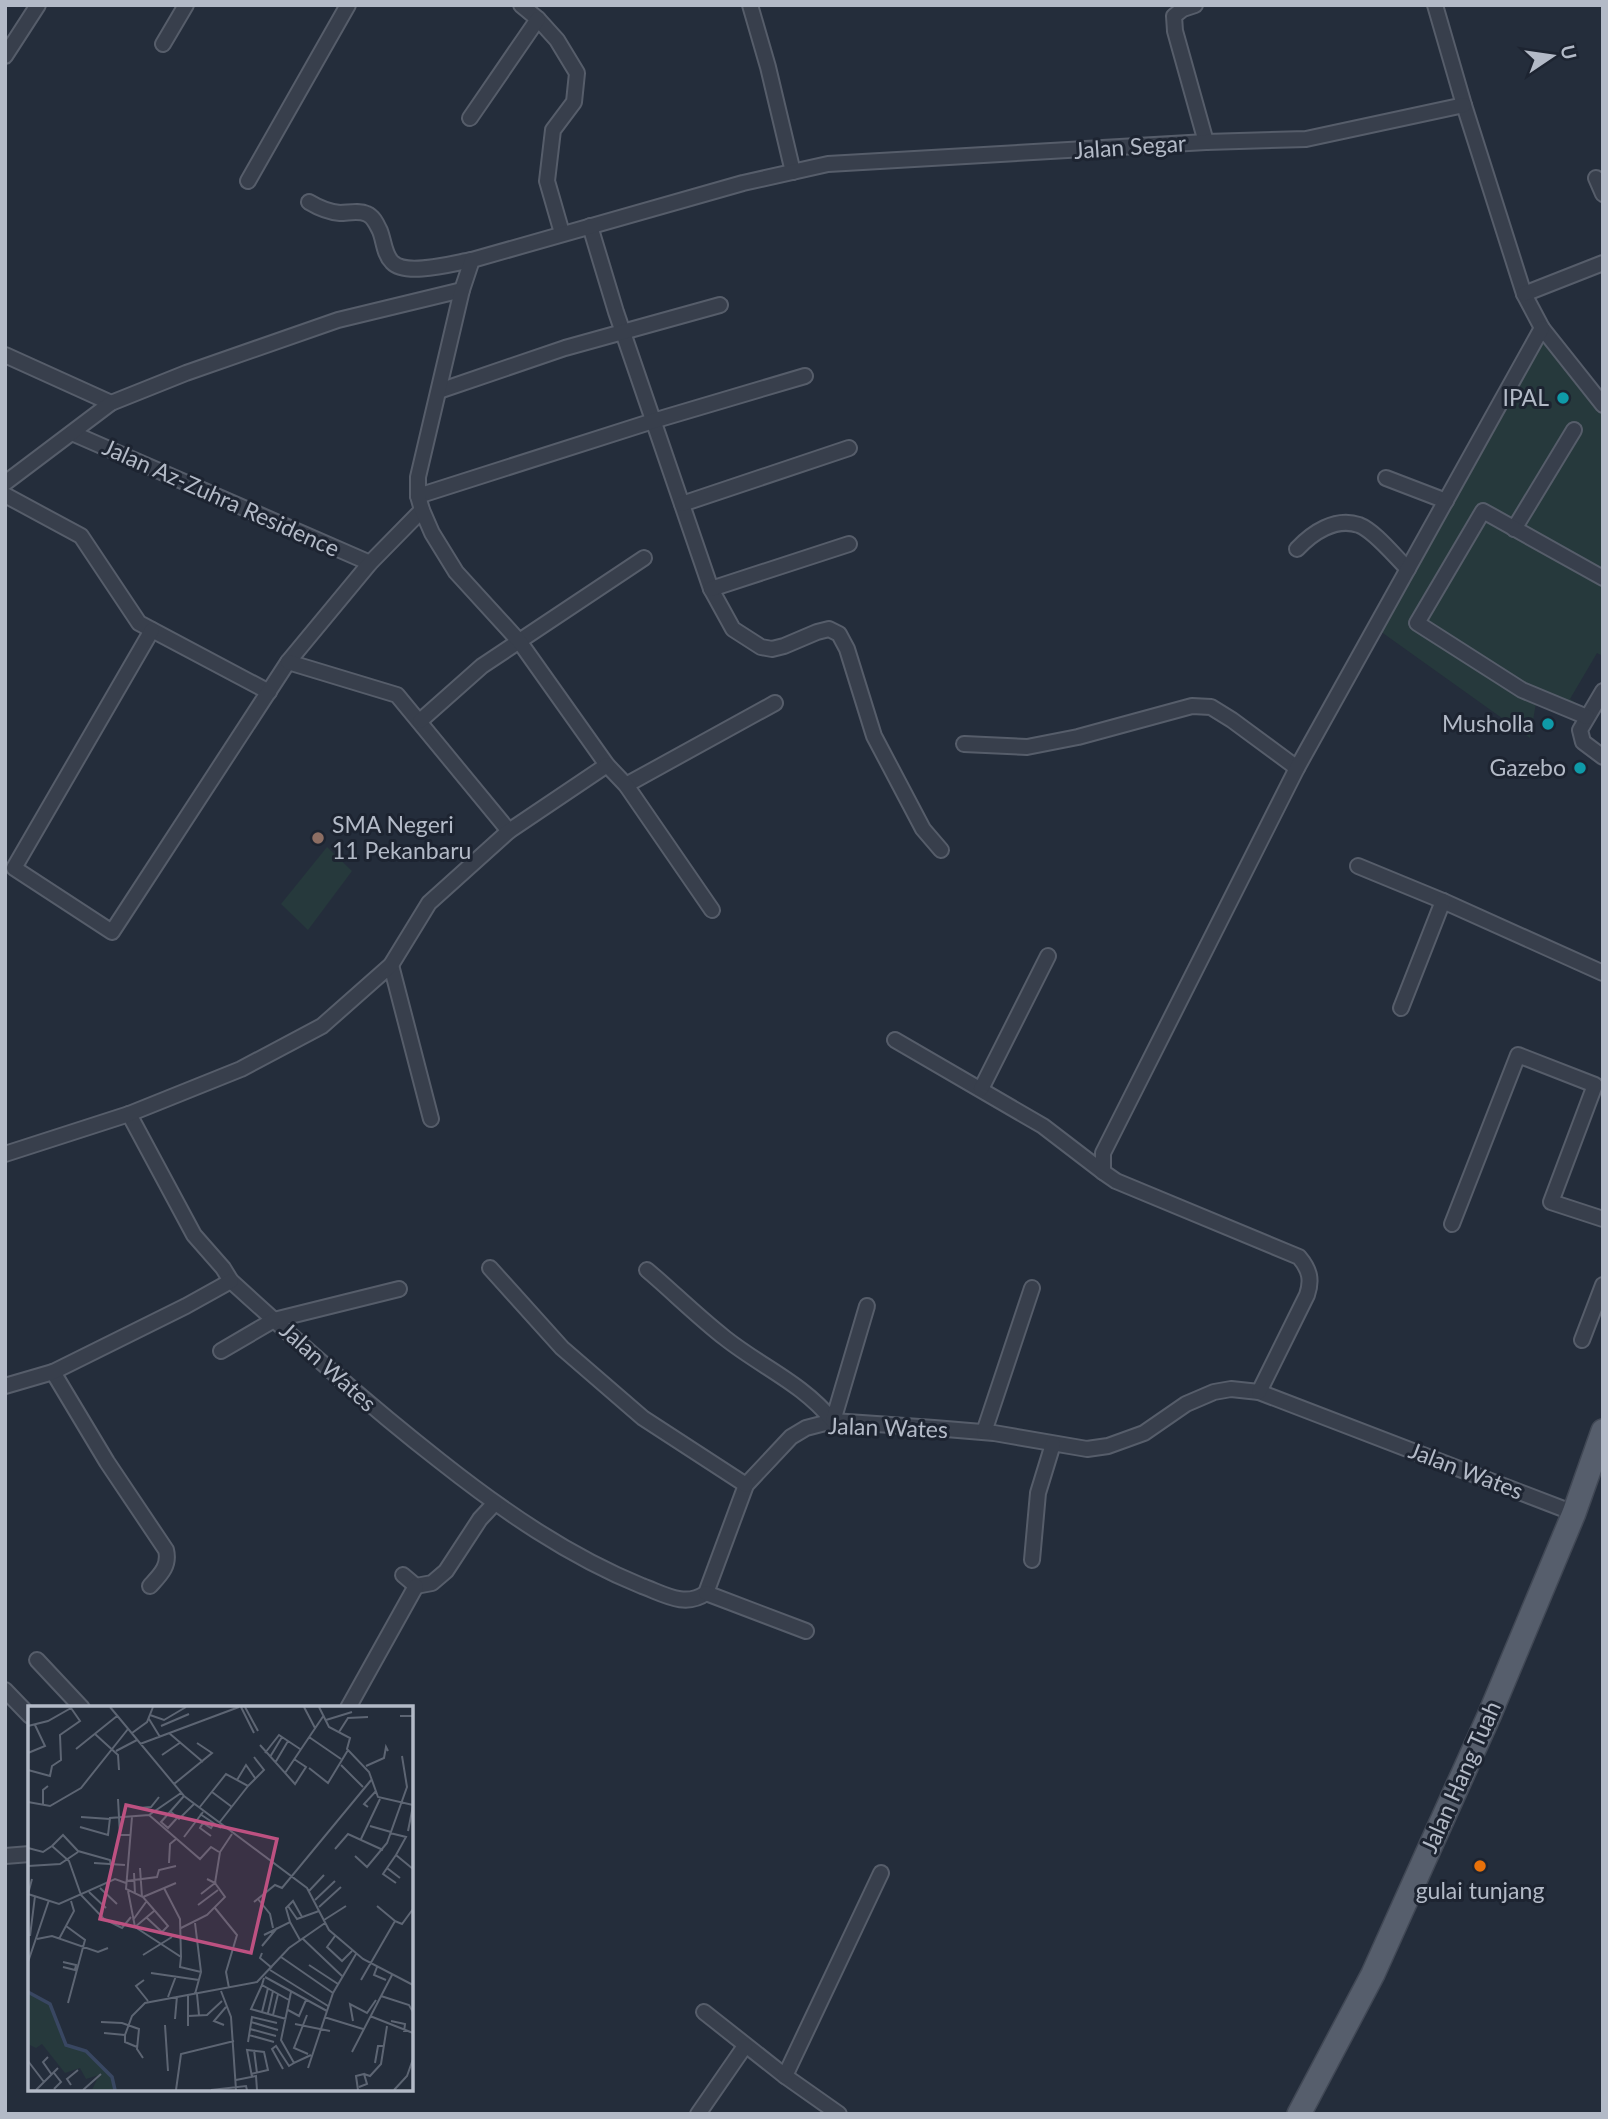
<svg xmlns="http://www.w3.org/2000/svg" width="1608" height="2119" font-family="Lato,sans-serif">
<rect width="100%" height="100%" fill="#242d3b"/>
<g fill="#26393c">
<polygon points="1543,336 1603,413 1603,656 1597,653 1570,699 1591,712 1537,697 1530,738 1380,631"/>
<polygon points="327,847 352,871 308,930 281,904"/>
</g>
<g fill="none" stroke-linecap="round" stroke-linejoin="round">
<defs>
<g id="minor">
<polyline points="521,5 538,19 557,40 577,73 574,102 553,130 547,181 562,233"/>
<polyline points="750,5 768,67 793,172"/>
<polyline points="1195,5 1183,9 1174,16 1175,31 1206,142"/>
<polyline points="1435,5 1464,105 1524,294 1542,328 1603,405"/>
<polyline points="163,44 186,5"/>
<polyline points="5,56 38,5"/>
<polyline points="470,118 538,19"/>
<polyline points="1596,178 1603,194"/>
<polyline points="248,181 348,5"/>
<path d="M309 202C319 208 328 212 340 213 348 213 359 210 367 214 374 217 377 225 380 231 384 241 384 254 392 262 406 277 454 263 472 260"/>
<polyline points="590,226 616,312 711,589 733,629 761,647 772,649 784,646 817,632 829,629 839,634 847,649 874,736 923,829 941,850"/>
<polyline points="1524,294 1603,263"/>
<polyline points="5,355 111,403"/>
<polyline points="439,391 565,348 720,305"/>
<polyline points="72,433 370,563"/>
<polyline points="1386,478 1446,501"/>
<polyline points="5,483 111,403 186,373 338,320 462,290"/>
<polyline points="5,495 81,536 139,623 269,692"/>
<polyline points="418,496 653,421 805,376"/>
<polyline points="682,504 849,448"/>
<polyline points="1514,529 1574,430"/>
<path d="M1297 549C1312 533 1335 517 1359 525 1375 531 1396 558 1408 569"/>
<polyline points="711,589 849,544"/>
<polyline points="152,630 14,868 112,932 288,662 370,563 422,510"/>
<polyline points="288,662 397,695 509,831"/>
<polyline points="1603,691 1580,730 1583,742 1603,757"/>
<polyline points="1587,717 1522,690 1417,623 1483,511 1603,578"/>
<polyline points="420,721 482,666 644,558"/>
<polyline points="964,744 1027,747 1078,737 1192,706 1211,707 1232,720 1297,768"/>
<polyline points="626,785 775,703"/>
<polyline points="1358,866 1443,901 1603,973"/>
<polyline points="712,910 626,785 607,765 519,641 456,572 432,533 422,510 418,496 418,477 462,290 472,260 743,183 828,164 1206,142 1306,139 1464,105"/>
<polyline points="391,965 431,1119"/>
<polyline points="1401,1008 1443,901"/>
<polyline points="895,1040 1043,1126 1103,1172"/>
<polyline points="981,1089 1048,956"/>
<path d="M129 1114 194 1235 223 1268 231 1281C299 1343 367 1404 440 1461 502 1510 568 1556 642 1586 664 1594 685 1608 706 1593L746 1485 791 1437 806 1428 833 1421 934 1428 994 1433 1087 1449 1108 1446 1144 1433 1186 1404 1214 1392 1231 1389 1259 1392 1574 1513"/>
<polyline points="5,1154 129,1114 241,1069 322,1026 391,965 429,903 509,831 607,765"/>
<polyline points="1452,1224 1518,1055 1595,1085 1551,1202 1603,1219"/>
<polyline points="490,1268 562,1348 643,1418 746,1485"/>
<path d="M647 1270C673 1292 698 1317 725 1338 763 1368 802 1383 833 1421"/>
<polyline points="1582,1340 1603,1285"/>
<polyline points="221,1351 274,1320 399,1289"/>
<path d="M53 1372 107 1462 166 1550C170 1566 160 1575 150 1586"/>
<polyline points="5,1386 53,1372 186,1306 231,1281"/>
<path d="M1259 1392 1307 1295C1312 1280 1310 1270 1299 1257L1116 1181 1103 1172V1153L1297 768 1542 328"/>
<polyline points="833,1421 867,1306"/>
<polyline points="984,1432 1032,1288"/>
<polyline points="1032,1560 1038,1493 1053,1444"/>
<polyline points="403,1575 416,1586"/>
<polyline points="416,1586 432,1583 446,1571 480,1519 494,1504"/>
<polyline points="706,1593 806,1631"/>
<polyline points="37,1660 82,1708"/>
<polyline points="5,1690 30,1716"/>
<polyline points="348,1708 416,1586"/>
<polyline points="5,1856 30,1854"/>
<polyline points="704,2012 785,2076 839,2114"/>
<polyline points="785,2076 881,1873"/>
<polyline points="698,2114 745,2046"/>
</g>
<polyline id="primary" points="1299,2114 1373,1974 1489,1716 1574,1513 1603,1431"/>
</defs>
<use href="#minor" stroke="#565d6a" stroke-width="18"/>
<use href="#primary" stroke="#414855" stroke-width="26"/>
<use href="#minor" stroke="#383f4c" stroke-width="14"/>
<use href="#primary" stroke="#565e6c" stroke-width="23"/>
</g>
<g fill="#0f9aa8" stroke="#1d2431" stroke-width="2.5">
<circle cx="1563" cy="398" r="7"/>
<circle cx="1548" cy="724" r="7"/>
<circle cx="1580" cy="768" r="7"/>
</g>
<circle fill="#8d6e63" stroke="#1d2431" stroke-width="2.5" cx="318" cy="838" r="7"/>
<circle fill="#e8710a" stroke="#1d2431" stroke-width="2.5" cx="1480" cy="1866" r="7"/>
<g text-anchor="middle" stroke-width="6" stroke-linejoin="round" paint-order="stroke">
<g font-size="23" fill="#b3bac7" stroke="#1d2431">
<text transform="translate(1130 147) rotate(-4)" y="8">Jalan Segar</text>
<text transform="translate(221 498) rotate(24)" y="8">Jalan Az-Zuhra Residence</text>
<text transform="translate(328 1367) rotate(42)" y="8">Jalan Wates</text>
<text transform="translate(888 1428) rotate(2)" y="8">Jalan Wates</text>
<text transform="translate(1466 1471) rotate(21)" y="8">Jalan Wates</text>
<text transform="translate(1461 1777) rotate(-66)" y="8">Jalan Hang Tuah</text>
</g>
<g font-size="23" fill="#b3bac7" stroke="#1d2431" text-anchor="end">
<text x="1549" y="406">IPAL</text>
<text x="1534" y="732">Musholla</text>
<text x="1566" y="776">Gazebo</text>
<text x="332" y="833" text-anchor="start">SMA Negeri<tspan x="332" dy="26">11 Pekanbaru</tspan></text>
<text x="1480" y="1899" text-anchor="middle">gulai tunjang</text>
</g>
</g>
<g transform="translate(28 1706)">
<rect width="385" height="385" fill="#242d3b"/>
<path d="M0 287 22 300 36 339 57 346 82 370 86 384H64L71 369 58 373 52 362 37 367 14 338 8 342 0 338Z" fill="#26393c"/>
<path fill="none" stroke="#394762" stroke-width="3.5" d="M0 286 22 298 38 339 58 345 84 371 87 384"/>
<path fill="none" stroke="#5d6573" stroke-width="2" d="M82 1 156 90 279 182 301 224 335 253 385 279M213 1 226 27M217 1 230 25M276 1 287 22M291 1 301 21 322 32 319 43 341 66 350 91 385 99M122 9 136 14 158 1M385 10H372H385M121 13 132 31M298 14 324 6M0 20 20 15 43 2M133 20 161 8M311 26 320 12 340 11M104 27 119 16 125 1M141 27 175 56M67 28 90 49 91 64M281 31 313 53M112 38 211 1M232 39 267 78 278 61 266 53M48 43 89 10M88 45 109 34M0 47 17 40 7 19M237 47 251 29 272 43M134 49 153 36M242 51 254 31M247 57 260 35M313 59 335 81M338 60 356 52 358 41 360 45M281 62 300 77 320 44M0 64 22 70 24 60 33 54 32 29 52 15 43 2M257 67 296 9M209 74 218 59 227 72M146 78 184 47 169 37M184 86 204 101M90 93 92 129H102M0 96 22 100 53 82 100 23M15 100V84L20 80M340 101 336 98 348 85M111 102 123 101 131 91M171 102 198 68 220 80 236 64 226 51M142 105 151 113 166 98M172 108 193 122M121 109 172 153 183 141 191 146M53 111 82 113M104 111 98 183 115 191 140 220 134 226 119 212M149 112 140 122 133 116 156 90M191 117 220 80M342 120 363 126M52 121 80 129 82 112 121 109 153 87M380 125 385 100M362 127 378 131 368 149 385 163M183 130 172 122 175 117 183 122 186 117M156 131 175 106M333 133 352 93M24 140 35 129 50 145 82 154 83 160M0 142 15 146 24 140 41 155 53 189 76 213 94 222 103 211M307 143 320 128 355 144M368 149 359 162 372 172M327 150 339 161 359 137 379 81 374 50M66 157 97 159M141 157 142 138 148 133M0 160 32 158 50 146M112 162 114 191M359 162 355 168 368 177M106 167 107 188M4 173 0 188 31 198 87 173 98 177M98 175 129 171 131 164 148 160M72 182 89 198M136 182 152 213 153 251M100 185 107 221 153 251 152 261 173 266M281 185 296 169M61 186 78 202M173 188 187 177 179 173M115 191 148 177M230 193 242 208 245 222M287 194 307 175M226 196 247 179 254 182 344 73M170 199 190 184M260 200 269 213 291 205M349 200 367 215M291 201 313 181M187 202 209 229 198 266 201 282M105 214 118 196M296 214 318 200M262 216 258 202 265 195 274 211M167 217 173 266 167 288M38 220 57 234 40 297M107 221 126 205M153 222 179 209 197 191 187 177 192 146 204 128M236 229 262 216 272 234M2 230 7 190M307 230 299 241 314 255 324 245M274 232 314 270M9 233 24 230 70 246 80 242M31 233 46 205 43 195M234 240 249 222M234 247 232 252 244 262M115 249 144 231M253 251 305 287M0 256 21 194M281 259 310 278M35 261 47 264 48 259 35 256M349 261 346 269 358 274M242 264 300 300M123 267 171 274M237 271 299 305M236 272 234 279 261 294M116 274 108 280 120 295M333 274 367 215 374 218 385 203M234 279 223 303 258 313M193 285 203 311 208 384M263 286 253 334 266 357 283 349M169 288 171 309M160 289V320M353 290 381 299 385 306M140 291 148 270M260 304 271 310 278 294M234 306 240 282M240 307 245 285M245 309 250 288M279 309 266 342 280 348M160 310 179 309 194 295M342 310 385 327M296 311 335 323M147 313 149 290M325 315 322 298 339 307 348 294M363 315 377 318 376 326M73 316 94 317 111 323 109 343 115 352M223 316 250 324M267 318 302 325M137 319 140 365M196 319 186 315 198 301M222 323 248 330M76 327 97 329M221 329 246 336M220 336 224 311 249 317M109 341 97 336V329L104 310 117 297 229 276 261 242 297 217M226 344 229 367M324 346 364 269M20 351 15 356 24 369M0 355 16 376M347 357 350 340H356M280 362 305 287 328 248M255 363 244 343 248 340 261 360 266 357M26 367 33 376 26 383M223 368 240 364 236 346 219 344 224 371M336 368 342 370 353 358 359 320M208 374 228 370 229 384M43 379 39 373 50 364M8 384 30 362M55 384 73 368M148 384 153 348 206 335M183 384 218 380 219 384M330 384 328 370 336 368 339 378 331 381M366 384 379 370 385 353"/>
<path fill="#bd5181" fill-opacity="0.15" stroke="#bd5181" stroke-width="3.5" d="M98 99 249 133 223 247 72 213Z"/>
<rect width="385" height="385" fill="none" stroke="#b3bac7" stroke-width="3.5"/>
</g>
<rect width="1608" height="2119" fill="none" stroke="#b3bac7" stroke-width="14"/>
<g transform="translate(1552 56) rotate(77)" stroke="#1d2431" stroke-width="5" paint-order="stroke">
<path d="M0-5L12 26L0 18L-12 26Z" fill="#b3bac7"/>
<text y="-10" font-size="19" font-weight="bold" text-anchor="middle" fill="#b3bac7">U</text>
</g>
</svg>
